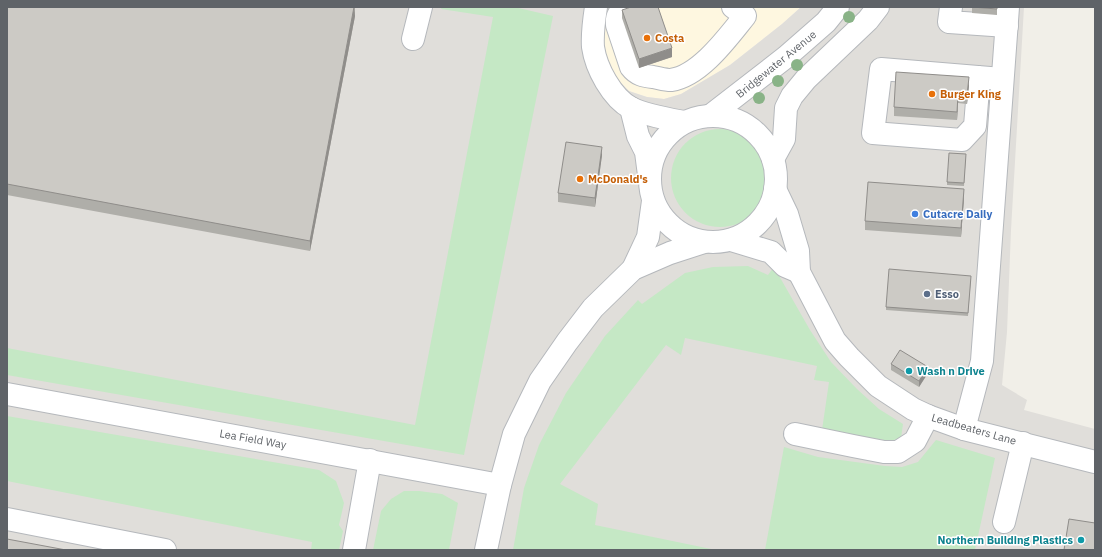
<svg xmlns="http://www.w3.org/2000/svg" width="1102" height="557" font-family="'IBM Plex Sans',sans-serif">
<rect width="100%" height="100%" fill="#f1efe8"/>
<polygon fill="#fef7e0" points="605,7 801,7 782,24 730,65 681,94 664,99 647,97 629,91 615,77 604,55 602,32"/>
<polygon fill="#e0deda" points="7,7 605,7 602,32 604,54 615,77 629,91 647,97 664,99 681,94 730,65 782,24 801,7 1024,7 1011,230 1007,332 1002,385 1027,400 1024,410 1095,429 1095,550 7,550"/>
<g fill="#c5e8c5">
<polygon points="442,7 514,7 553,16 464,455 7,375 7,348 415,425 493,17 441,9"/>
<circle cx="720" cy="178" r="49"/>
<polygon points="748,266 768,275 773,268 778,274 810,330 831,362 857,389 879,409 903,424 901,438 890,441 822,430 829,382 814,380 817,366 685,338 681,355 666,345 560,484 598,504 595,525 716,550 513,550 524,488 539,445 566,393 605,336 638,300 642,304 685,273 713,267"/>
<polygon points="7,416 319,470 336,481 344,503 339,525 343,531 339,550 311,550 312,542 7,481"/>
<polygon points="936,440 995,458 975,550 765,550 784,447 818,457 885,466 902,467 918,462"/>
<polygon points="404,491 419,491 442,494 458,503 449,550 373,550 381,511 391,499"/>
</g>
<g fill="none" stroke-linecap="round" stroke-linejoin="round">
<defs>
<g id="minor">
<path d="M596 7C594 20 592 34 593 47 596 68 612 98 631 108 645 115 668 119 684 122"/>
<path d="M630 7C620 10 616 15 617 25L631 67C637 75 644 76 653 77 659 78 665 80 671 80 700 76 728 37 745 16L733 7"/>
<polyline points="951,7 949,22 1007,26"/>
<polyline points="413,39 421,7"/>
<polyline points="979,77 975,126 962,140 873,133 881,69 1002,79"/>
<polyline points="631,108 638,136 646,152 649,175"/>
<polyline points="710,116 786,57 826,22 838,7"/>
<circle cx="713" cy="179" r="63"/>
<polyline points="773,159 784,139 786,108 792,96 806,79 868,20 878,7"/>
<polyline points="775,189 787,214 798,251 799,272 824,320 835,341 849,357 878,386 913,409 928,416 964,429 1095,462"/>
<polyline points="731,240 771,252 785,266 799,272"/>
<polyline points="633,269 648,237 653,201"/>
<polyline points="7,394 500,485"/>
<polyline points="964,429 982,361 1008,7"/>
<polyline points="795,434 853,446 884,452 898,452 915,441 928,416"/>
<polyline points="7,519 165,550"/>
<polyline points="1004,522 1023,443"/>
<polyline points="354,550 370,460"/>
<polyline points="486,550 500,485 514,434 540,381 567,342 593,308 633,269 670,253 704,242"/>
</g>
</defs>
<use href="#minor" stroke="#b5b8bc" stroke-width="24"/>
<use href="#minor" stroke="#fff" stroke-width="22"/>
</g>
<g fill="#89b387">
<circle cx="849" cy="17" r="6"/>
<circle cx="797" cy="65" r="6"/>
<circle cx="778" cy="81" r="6"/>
<circle cx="759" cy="98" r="6"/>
</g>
<g fill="#afaea9">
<polygon points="7,7 355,7 355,16 310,251 7,195"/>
<polygon points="972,7 997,7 997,15 972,13"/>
<polygon points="622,10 672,57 639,68 622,18"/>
<polygon points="969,85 967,104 958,103 957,120 894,116 894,107"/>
<polygon points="966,154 964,186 947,185 947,182"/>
<polygon points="602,155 595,207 558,202 558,193"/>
<polygon points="964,198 961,237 865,230 865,221"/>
<polygon points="971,279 968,316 886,310 886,307"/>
<polygon points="891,364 928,373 919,387 891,370"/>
</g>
<g fill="#8f8d8a">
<polygon points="354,7 355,16 310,251 310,241"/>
<polygon points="672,48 672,57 639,68 639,59"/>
<polygon points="969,77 969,85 967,104 967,95"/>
<polygon points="958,94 958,103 957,120 957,112"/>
<polygon points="602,147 602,155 595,207 595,198"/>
<polygon points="964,189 964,198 961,237 961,228"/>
<polygon points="928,367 928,373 919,387 919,381"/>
</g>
<g fill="#cccac5" stroke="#8f8d8a">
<polygon points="7,7 354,7 310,241 7,184"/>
<polygon points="631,7 658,7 672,48 639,59 622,10"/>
<polygon points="972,7 997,7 997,9"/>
<polygon points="896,72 969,77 967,95 958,94 957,112 894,107"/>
<polygon points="566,142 602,147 595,198 558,193"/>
<polygon points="949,153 966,154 964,183 947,182"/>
<polygon points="868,182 964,189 961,228 865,221"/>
<polygon points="889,269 971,276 968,313 886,307"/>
<polygon points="900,350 928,367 919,381 891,364"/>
<polygon points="1069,519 1095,523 1095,550 1064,550"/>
<polygon points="7,539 66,550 7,550"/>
</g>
<g fill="#e8710a" stroke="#fff" stroke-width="1.5">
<circle cx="647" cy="38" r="4"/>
<circle cx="932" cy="94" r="4"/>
<circle cx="580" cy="179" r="4"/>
</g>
<circle fill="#3f7fe0" stroke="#fff" stroke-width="1.5" cx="915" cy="214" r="4"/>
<circle fill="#5c6f8a" stroke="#fff" stroke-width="1.5" cx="927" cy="294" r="4"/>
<g fill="#0f9aa8" stroke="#fff" stroke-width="1.5">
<circle cx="909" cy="371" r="4"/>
<circle cx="1081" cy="540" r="4"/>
</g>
<g text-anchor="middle" stroke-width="3" stroke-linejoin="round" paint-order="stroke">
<g font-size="11" font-weight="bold" fill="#c56008" stroke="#fff" text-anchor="start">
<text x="655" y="42">Costa</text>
<text x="940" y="98">Burger King</text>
<text x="588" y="183">McDonald's</text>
</g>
<g font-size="11" fill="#5f6368" stroke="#fff">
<text transform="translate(776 64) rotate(-39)" y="4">Bridgewater Avenue</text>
<text transform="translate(974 429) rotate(16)" y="4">Leadbeaters Lane</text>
<text transform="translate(253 439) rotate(10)" y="4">Lea Field Way</text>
</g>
<g font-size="11" font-weight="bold" fill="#366cbe" stroke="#fff" text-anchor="start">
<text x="923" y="218">Cutacre Daily</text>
</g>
<g font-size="11" font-weight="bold" fill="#4e5e75" stroke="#fff" text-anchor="start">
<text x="935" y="298">Esso</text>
</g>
<g font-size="11" font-weight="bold" fill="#0d838f" stroke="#fff" text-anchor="start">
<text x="917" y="375">Wash n Drive</text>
<text x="1073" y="544" text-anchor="end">Northern Building Plastics</text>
</g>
</g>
<rect width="1102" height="557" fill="none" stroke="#5f6368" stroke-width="16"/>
</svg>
